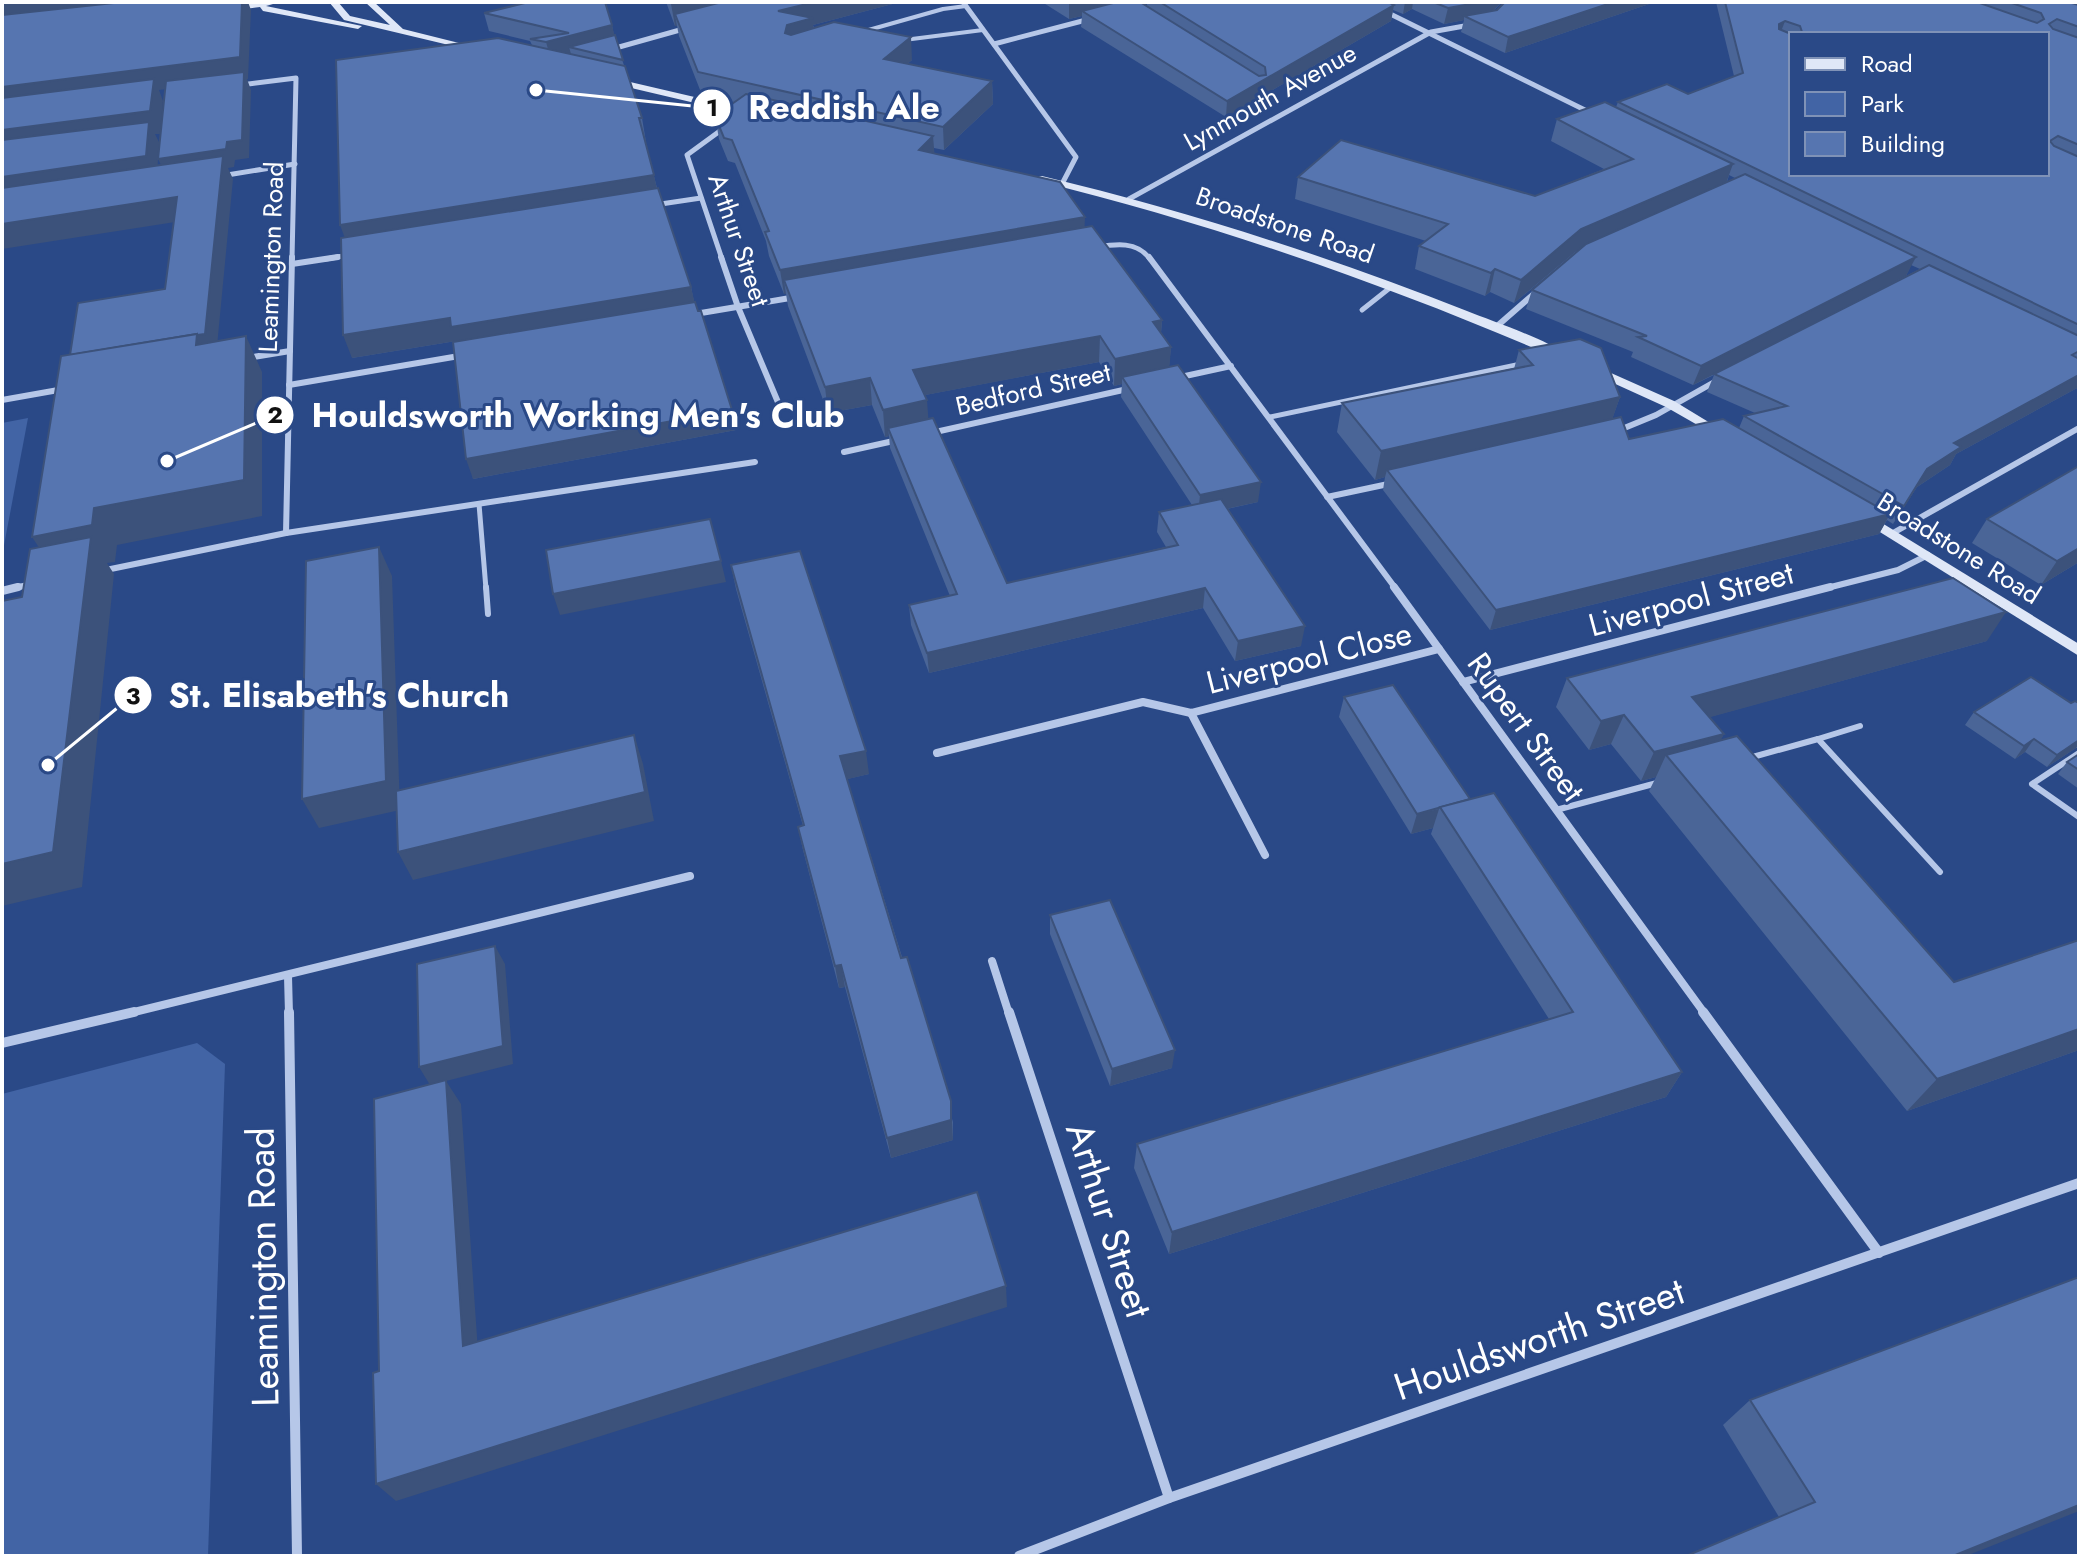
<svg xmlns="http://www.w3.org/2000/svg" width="2081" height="1558" font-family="Jost,sans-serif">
<rect width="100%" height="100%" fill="#2a4987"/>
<g fill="#4264a5">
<polygon points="28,418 2,556 2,423"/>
<polygon points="197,1043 225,1064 208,1556 2,1556 2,1094"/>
</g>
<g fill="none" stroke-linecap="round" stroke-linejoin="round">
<g stroke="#b6c7e8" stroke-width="4">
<polyline points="865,31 943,9 966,6"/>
<polyline points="904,40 983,30"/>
</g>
<g stroke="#b6c7e8" stroke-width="5">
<polyline points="1362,310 1391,287"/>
<polyline points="1270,417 1521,364"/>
<polyline points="479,504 486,589"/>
</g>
<g stroke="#b6c7e8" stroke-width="6">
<polyline points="486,587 488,614"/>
<polyline points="1818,739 1860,726"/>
<polyline points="2079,753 2032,784 2079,817"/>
<polyline points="1749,758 1818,739 1940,872"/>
<polyline points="1556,810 1657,783"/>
</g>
<g stroke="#b6c7e8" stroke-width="5">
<polyline points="963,2 1076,157 1062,184"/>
<polyline points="1366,2 1591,113"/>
<polyline points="994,44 1090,19"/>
<polyline points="612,49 687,28"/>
<polyline points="241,85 296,78 292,259"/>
<polyline points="221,176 295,164"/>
<polyline points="1129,199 1431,32 1470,25"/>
<polyline points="654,205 701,198"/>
<path d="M1097 247C1116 244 1137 241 1150 259"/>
<polyline points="326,259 349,255"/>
<polyline points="722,259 687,155 724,128"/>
</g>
<g stroke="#b6c7e8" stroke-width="6">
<polyline points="721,257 738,307 780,407"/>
<polyline points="1149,257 1396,589"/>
<polyline points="292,264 338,257"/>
<polyline points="695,314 796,297"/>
<polyline points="1496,327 1535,293"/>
<polyline points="247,358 290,351"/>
<polyline points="1176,378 1231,366"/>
<polyline points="289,385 465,355"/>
<polyline points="2,400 64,389"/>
<polyline points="1617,431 1656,415 1718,380"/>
<polyline points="931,433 1132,388"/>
<polyline points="844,452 898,440"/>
<polyline points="1327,497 1393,483"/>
<polyline points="286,533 292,257"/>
<polyline points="1893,533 2079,428"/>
<polyline points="101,571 286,533 755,462"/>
<polyline points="9,589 33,584"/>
<polyline points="1823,589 1898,570 1928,555"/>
</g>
<g stroke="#b6c7e8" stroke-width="8">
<polyline points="1394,587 1705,1014"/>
<polyline points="2,591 18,587"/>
<polyline points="1463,682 1830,587"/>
<polyline points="1191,713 1265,855"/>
<polyline points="937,753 1143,702 1191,713 1439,649"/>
<polyline points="992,961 1009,1014"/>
<polyline points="288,976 289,1014"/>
<polyline points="126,1014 690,876"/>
</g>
<g stroke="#b6c7e8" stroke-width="10">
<polyline points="289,1012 297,1556"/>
<polyline points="1009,1012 1169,1498"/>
<polyline points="1703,1012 1879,1253"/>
<polyline points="2,1043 134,1012"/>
<polyline points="1019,1556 1169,1498 2079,1183"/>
</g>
<g fill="#dfe7f7" fill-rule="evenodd">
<polygon points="256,2 280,2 266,6 362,26 358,29 263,11 260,7 230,11 226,8"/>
<polygon points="329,2 338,2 350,16 390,25 365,2 374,2 403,29 479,48 474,51 344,20"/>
<polygon points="613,78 746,109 751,112 746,115 610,83 608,81"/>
<path d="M1042 176C1187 211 1328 256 1467 311 1492 321 1548 340 1567 355L1565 358H1557C1388 285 1217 225 1038 181V177Z"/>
<polygon points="1593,365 1674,401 1725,432 1723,435 1715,435 1666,407 1589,372 1589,366"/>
<polygon points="1864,512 2079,644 2079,656 1859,519 1857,516"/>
</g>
</g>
<g fill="#4a6597" fill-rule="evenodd">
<path d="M666 2H900L813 25 814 28 912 60 907 64 992 81 993 104 944 150 934 148V153L1085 227 1162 320 1161 333 1171 347 1169 366 1258 502 1227 509 1301 646 1235 661 1203 608 929 673 911 625 909 605 950 596 890 448 889 436 885 437 872 405 828 413 788 306 786 294H784L769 256 766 241 735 163 728 161 719 139 715 116 734 102 702 95 679 36 677 26H675ZM1099 362 1114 386 1122 384 1121 397 1192 505 1159 512 1157 532 1166 547 1007 583 928 419 925 395Z"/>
<polygon points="1042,2 1140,2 1147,7 1147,2 1502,2 1493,11 1655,2 1505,53 1461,32 1464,20 1444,24 1412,9 1403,14 1393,10 1391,21 1226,117 1081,27 1082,16 1069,19"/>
<path d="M1716 2H2068L2079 5V387L1956 454 1950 465 1917 487 1893 524 1887 520 1879 534 1490 630 1383 490 1385 477 1375 480 1337 432 1342 403 1514 369 1519 350 1620 397 1612 419 1629 439 1739 428 1744 416 1755 413 1707 392 1714 375 1693 385 1631 357 1633 352 1526 309 1532 290 1578 251 1514 303 1490 292 1485 296 1415 269 1419 246 1426 241 1295 199 1298 177 1535 196 1604 169 1551 141 1557 119 1616 107 1618 102 1688 94 1734 76ZM1791 34H2047L1791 174ZM1729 175 1735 178 1727 182ZM1911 265 1920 269 1906 276Z"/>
<polygon points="484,13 612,25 614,36 642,118 646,142 645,142 657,188 691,287 694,302 732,410 736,430 473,479 456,341 352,358 345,238 532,45 530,41 489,31"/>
<polygon points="2079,466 2079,562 2041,585 1972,543 1987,519"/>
<polygon points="731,565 869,774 847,779 953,1122 953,1140 891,1158 845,987 839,988 803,850 798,827 803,826 736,589"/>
<polygon points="1987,641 1709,717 1724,734 1720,740 1954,982 2079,940 2079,1050 1907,1111 1649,791 1656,777 1641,781 1611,744 1589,750 1556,707 1567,678"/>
<polygon points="1344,697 1470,799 1682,1072 1666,1097 1169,1254 1134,1168 1137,1144 1549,1019 1431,834 1433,828 1411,834 1339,717"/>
<polygon points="2079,703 2079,748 2076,748 2047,767 2025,752 2015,759 1965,725 1974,712"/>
<polygon points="2079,754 2079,789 2058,774 2067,762"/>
<polygon points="1050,915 1172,1068 1110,1086 1050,934"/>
<polygon points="1750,1400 1966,1556 1779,1517 1723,1425"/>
</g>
<g fill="#3c527b" fill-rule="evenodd">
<polygon points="12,2 222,2 2,25 2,3"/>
<path d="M242 2H248L251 10 248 79H247L251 90 249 158 235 160 234 167 228 168 233 179 216 357 83 380 197 335 222 169 167 177 158 159 157 179 2 201V87ZM244 79 227 142 160 144 155 134H161L163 101 159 90Z"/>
<polygon points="680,2 764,2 675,14 677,26 675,26 671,4"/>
<polygon points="815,2 900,2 813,25 815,40 781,33 778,11"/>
<polygon points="1074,2 1139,2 1082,11 1082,16 1069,19 1069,3"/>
<polygon points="1405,2 1413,2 1412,9 1403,14"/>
<polygon points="1482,2 1502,2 1487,16 1464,16 1464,20 1444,24 1448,8"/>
<polygon points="1614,2 1655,2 1505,53 1508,37"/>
<polygon points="1394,5 1391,21 1226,117 1227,101"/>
<polygon points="1785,21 1779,37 1779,24"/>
<polygon points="612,25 616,42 569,47 571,54 551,60 546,42"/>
<polygon points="911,37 912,60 886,82 884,59"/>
<polygon points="992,81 993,104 944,150 943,127"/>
<polygon points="933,136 935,160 919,150"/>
<polygon points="1733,164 1725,186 1575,252 1514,303 1521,280 1581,229"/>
<polygon points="654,175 659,199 349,249 340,225"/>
<polygon points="177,197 188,220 2,249 2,224"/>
<polygon points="1085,217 1084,241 784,280 786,294 784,294 780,270"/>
<polygon points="1916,257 1906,276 1693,385 1701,366"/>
<polygon points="1495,269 1490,292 1485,296 1491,273"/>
<polygon points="691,287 696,309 459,350 456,341 352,358 343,335 450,318"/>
<polygon points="1162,320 1160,346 1153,322"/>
<polygon points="246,336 262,372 262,516 117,545 115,562 107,563 114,574 82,887 2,906 2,864 56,573 32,537 94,508"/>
<polygon points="1100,336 1099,362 915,397 913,370"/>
<polygon points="1171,347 1169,374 1122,377 1122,384 1114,386 1115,359"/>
<polygon points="2079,375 2079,387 1956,454 1950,465 1917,487 1893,524 1927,469 1954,443"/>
<polygon points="870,378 872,405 828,413 825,387"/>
<polygon points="1620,397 1610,426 1387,470 1385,477 1375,480 1381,451"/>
<polygon points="927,400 929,427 888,428 889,436 885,437 883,410"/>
<polygon points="732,410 736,430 473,479 466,459"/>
<polygon points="1261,482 1258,502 1198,515 1200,495"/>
<polygon points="1890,514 1879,534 1490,630 1496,610"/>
<polygon points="379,547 392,576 400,810 319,828 302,799"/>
<polygon points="2079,548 2079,562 2041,585 2057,561"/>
<polygon points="721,561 726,582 560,615 553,594"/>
<polygon points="1205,588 1203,608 929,673 927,653"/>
<polygon points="2006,612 1987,641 1678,726 1692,697"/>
<polygon points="1305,626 1301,646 1235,661 1238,641"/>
<polygon points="1624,715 1611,744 1589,750 1601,721"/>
<polygon points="1724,734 1709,762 1666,755 1656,777 1641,781 1654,752"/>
<polygon points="634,735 643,764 654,821 413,880 398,852"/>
<polygon points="2034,739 2025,752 2015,759 2024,746"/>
<polygon points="2079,740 2079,744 2076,748 2047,767 2057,755"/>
<polygon points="866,751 869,774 844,780 840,756"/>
<polygon points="1439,809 1433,828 1411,834 1417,814"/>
<polygon points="495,946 505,964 513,1064 446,1081 461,1104 479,1366 463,1346 430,1085 419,1067"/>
<polygon points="841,965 845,987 839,988 835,966"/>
<polygon points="2079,1029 2079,1050 1907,1111 1937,1079"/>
<polygon points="1175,1050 1172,1068 1110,1086 1112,1069"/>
<polygon points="1682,1072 1666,1097 1169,1254 1172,1232"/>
<polygon points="951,1101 953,1140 891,1158 887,1138"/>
<polygon points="1006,1286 1007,1307 396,1501 376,1484"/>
<polygon points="2079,1505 2079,1511 1966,1556 1953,1556"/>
</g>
<g fill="#5675b0" stroke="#3c527b" stroke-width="2" fill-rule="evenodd">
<polygon points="123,2 242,2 240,57 2,87 2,15"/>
<polygon points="529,2 605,2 612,25 546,42 530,39 569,33 484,13"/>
<polygon points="722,2 815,2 778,11 813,18 787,25 785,33 791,35 834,22 911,37 884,59 992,81 943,127 698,72 675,14"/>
<polygon points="1117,2 1140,2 1259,76 1266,75 1265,67 1160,2 1388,2 1394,5 1227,101 1082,11"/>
<polygon points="1433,2 1482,2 1448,8"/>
<polygon points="1505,2 1614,2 1508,37 1464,16 1497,10"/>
<path d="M1725 2H1977L2037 23 2044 19 2041 13 2009 2H2068L2079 5V27L2057 19 2049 24 2053 29 2079 38V145L2058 136 2050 141 2054 146 2079 157V325L1618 102 1667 84 1688 94 1743 73ZM1785 21 1800 26 1802 32 1800 34H2047V174H1791V34L1779 29V24Z"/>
<polygon points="615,35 623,60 569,47"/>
<polygon points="498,38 625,66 642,118 639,118 654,175 340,225 336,60"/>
<polygon points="244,72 242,140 227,142 226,149 158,159 166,81"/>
<polygon points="154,79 150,111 2,130 2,98"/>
<polygon points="746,94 933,136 919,150 1060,182 1085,217 780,270 765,232 769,231 732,140 724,138 715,116"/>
<polygon points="1605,102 1733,164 1581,229 1521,280 1495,269 1491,273 1419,246 1448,224 1298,177 1341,140 1535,196 1633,159 1557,119"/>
<polygon points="149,122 146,156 2,177 2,140"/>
<polygon points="223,156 205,334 197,335 197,334 70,355 78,303 165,289 177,197 2,224 2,188"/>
<polygon points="1745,174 1916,257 1701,366 1638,337 1647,336 1532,290 1586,244"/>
<polygon points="658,188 691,287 451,327 450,318 343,335 341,238"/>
<polygon points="1092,226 1162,320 1153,322 1171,347 1115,359 1100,336 913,370 927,400 883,410 870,378 825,387 784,280"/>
<polygon points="1929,265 2079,336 2079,351 2072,355 2079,359 2079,375 1954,443 1961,447 1927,469 1904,506 1744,416 1787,406 1714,374"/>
<polygon points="695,302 698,311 701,311 732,410 466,459 453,342"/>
<polygon points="197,334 196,345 246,336 244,480 94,508 92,525 32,537 61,356"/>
<polygon points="1580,339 1601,348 1620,397 1381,451 1342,403 1533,365 1519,350"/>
<polygon points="1178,365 1261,482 1200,495 1122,377"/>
<polygon points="1621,417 1629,439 1723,419 1890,514 1496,610 1387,470"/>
<polygon points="933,418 1007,583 1178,545 1159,512 1221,499 1305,626 1238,641 1205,588 927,653 909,605 957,594 888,428"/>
<polygon points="2079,466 2079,548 2057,561 1987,519"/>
<polygon points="710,519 721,561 553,594 546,550"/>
<polygon points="91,537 53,852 2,864 2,601 22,597 30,549"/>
<polygon points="379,547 386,781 302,799 306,561"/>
<polygon points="800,551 866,751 840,756 901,958 907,957 951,1101 951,1120 887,1138 841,965 835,966 798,827 804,825 731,565"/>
<polygon points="1953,578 2006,612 1692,697 1724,734 1654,752 1624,715 1601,721 1567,678"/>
<polygon points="2031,677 2071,703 2075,701 2079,703 2079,740 2057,755 2034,739 2024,746 1974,712"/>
<polygon points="1393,685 1470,799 1417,814 1344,697"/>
<polygon points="634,735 645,792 398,852 396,791"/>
<polygon points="1737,736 1954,982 2079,940 2079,1029 1937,1079 1666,755"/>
<polygon points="2079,754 2079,770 2067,762"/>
<polygon points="1494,793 1682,1072 1172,1232 1137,1144 1573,1012 1440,807"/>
<polygon points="1110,900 1175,1050 1112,1069 1050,915"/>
<polygon points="495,946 503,1046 419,1067 417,964"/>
<polygon points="446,1080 463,1346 977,1192 1006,1286 376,1484 373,1373 379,1371 374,1099"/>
<polygon points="2079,1277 2079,1505 1953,1556 1686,1556 1815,1502 1750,1400"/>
</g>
<g text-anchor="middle" stroke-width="6" stroke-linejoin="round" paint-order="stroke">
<g font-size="26" fill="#fff" stroke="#2a4987">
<text transform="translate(1270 97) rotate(-29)" y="9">Lynmouth Avenue</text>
<text transform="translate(1285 225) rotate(19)" y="9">Broadstone Road</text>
<text transform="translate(739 240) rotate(71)" y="9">Arthur Street</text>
<text transform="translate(271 257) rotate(-88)" y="9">Leamington Road</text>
<text transform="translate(1033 389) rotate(-13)" y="9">Bedford Street</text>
<text transform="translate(1959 548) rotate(32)" y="9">Broadstone Road</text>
</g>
<g font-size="32" fill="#fff" stroke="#2a4987">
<text transform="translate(1691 599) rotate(-15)" y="11">Liverpool Street</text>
<text transform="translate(1309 658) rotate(-14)" y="11">Liverpool Close</text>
<text transform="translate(1526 727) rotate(54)" y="11">Rupert Street</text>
</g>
<g font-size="38" fill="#fff" stroke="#2a4987">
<text transform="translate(1109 1220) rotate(72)" y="13">Arthur Street</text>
<text transform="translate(263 1267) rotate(-91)" y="13">Leamington Road</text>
<text transform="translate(1539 1339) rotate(-19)" y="13">Houldsworth Street</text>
</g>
</g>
<path fill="none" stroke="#fff" stroke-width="3" d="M536 90L712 108M167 461L275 415M48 765L133 695"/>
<g fill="#fff" stroke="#2a4987" stroke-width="3">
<circle cx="536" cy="90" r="8"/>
<circle cx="167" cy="461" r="8"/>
<circle cx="48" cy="765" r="8"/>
<circle cx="712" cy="108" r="20"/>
<circle cx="275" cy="415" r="20"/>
<circle cx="133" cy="695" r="20"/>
</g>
<g font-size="24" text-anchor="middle" font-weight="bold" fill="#111">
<text x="712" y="116">1</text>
<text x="275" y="423">2</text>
<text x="133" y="704">3</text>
</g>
<g font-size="34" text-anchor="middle" font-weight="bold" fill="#fff" stroke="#2a4987" stroke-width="6" stroke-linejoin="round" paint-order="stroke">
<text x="844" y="119">Reddish Ale</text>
<text x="578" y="427">Houldsworth Working Men's Club</text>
<text x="339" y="707">St. Elisabeth's Church</text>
</g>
<rect width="2081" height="1558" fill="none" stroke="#ffffff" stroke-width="8"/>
<rect x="1789" y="32" width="260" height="144" fill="#2a4987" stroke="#7f92b7" stroke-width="2"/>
<rect x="1805" y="58" width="40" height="12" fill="#dfe7f7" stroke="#7f92b7" stroke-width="2"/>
<text x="1861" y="72" font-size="24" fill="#ffffff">Road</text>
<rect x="1805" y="92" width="40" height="24" fill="#4264a5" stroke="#7f92b7" stroke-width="2"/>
<text x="1861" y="112" font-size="24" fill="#ffffff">Park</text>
<rect x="1805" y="132" width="40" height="24" fill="#5675b0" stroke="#7f92b7" stroke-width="2"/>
<text x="1861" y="152" font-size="24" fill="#ffffff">Building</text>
</svg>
